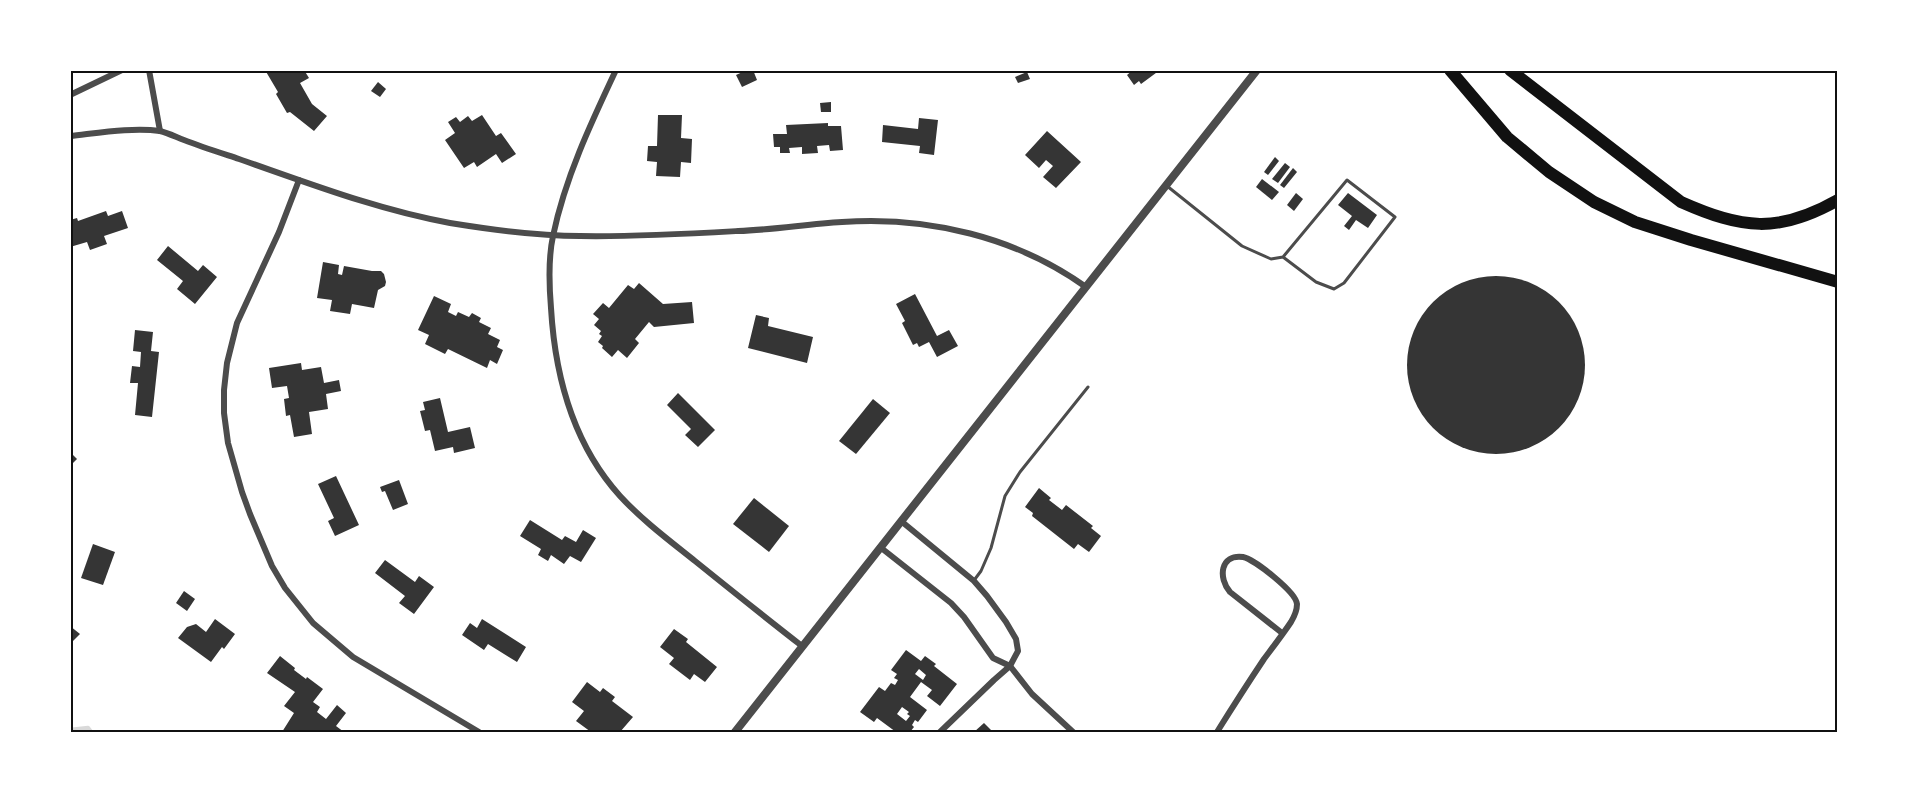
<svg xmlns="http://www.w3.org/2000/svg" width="1908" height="803" font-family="Figtree,sans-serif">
<rect width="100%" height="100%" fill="#fff"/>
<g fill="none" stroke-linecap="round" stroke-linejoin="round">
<polyline stroke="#d9d9d9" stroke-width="4.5" points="70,730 88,728 91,732"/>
</g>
<g fill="#353535" fill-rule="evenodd">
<polygon points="265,70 304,70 309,78 300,83 312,104 327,116 314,131 290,112 287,113 276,94 278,92"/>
<polygon points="747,70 753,70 757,80 742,87 736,75"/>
<polygon points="1133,70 1160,70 1141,84 1139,81 1134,85 1127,75"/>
<polygon points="1027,72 1030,79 1018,83 1015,77"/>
<polygon points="378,82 386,89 380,97 371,91"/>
<polygon points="831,102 831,112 821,112 820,103"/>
<polygon points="482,115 496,136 501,133 516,154 502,163 496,154 477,167 474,162 464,168 445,140 455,133 448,122 456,117 460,122 468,116 472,121"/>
<polygon points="658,115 682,115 681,138 692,139 691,163 681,162 680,177 656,176 657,162 647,161 648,146 657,146"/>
<polygon points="919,118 938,120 934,155 919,153 920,146 882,142 883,125 918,129"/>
<polygon points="828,123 828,126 841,126 843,150 830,151 829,145 817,146 818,153 802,154 802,147 789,148 790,153 780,153 780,147 774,147 773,134 787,134 786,125"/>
<polygon points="1047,131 1081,162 1056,188 1043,177 1053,166 1046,160 1039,168 1025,155"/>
<polygon points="1275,157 1279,161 1268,175 1264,172"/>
<polygon points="1285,163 1290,167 1278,183 1272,179"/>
<polygon points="1293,168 1297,172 1284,188 1280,185"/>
<polygon points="1262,179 1279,192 1272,200 1256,187"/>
<polygon points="1296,193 1303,199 1294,211 1287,205"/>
<polygon points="1348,193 1377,215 1368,228 1356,220 1349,230 1344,226 1352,216 1338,205"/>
<polygon points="106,211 108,216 122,211 128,228 104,236 107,244 90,250 87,242 70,247 70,220 77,218 78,221"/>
<polygon points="168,246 198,271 203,265 217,277 195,304 177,289 183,281 157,260"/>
<polygon points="323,262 339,265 338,274 342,275 344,266 372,271 381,271 384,274 386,282 385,286 378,290 374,308 352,304 350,314 330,311 332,300 317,298"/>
<circle cx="1496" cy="365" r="89"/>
<polygon points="639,283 663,304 692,302 694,323 654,327 649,322 635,339 639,343 627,358 618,350 612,357 602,348 603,346 598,342 602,336 599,334 601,331 594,325 599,319 593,314 603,303 609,308 628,285 634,289"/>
<polygon points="915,294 937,336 949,330 958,346 937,357 929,342 919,347 917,343 913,345 902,323 905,321 896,304"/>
<polygon points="434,296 451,304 448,312 456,316 458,312 469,317 472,313 481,318 479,322 491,328 488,334 500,340 497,347 503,350 497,364 490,360 487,368 448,349 445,354 425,344 429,335 418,330"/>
<polygon points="756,315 769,318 768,326 813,337 807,363 748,348"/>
<polygon points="135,330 153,332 151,351 159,352 152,417 135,415 138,383 130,383 132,366 140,367 141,352 133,351"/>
<polygon points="301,363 302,370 321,367 324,383 339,380 341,391 326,394 328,409 309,412 312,434 294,437 290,415 286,416 284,399 289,398 287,386 272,388 269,368"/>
<polygon points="678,393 715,430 698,447 685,435 691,429 667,405"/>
<polygon points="440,398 448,432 470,427 475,448 454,453 453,447 435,451 430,430 425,431 420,411 425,410 423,402"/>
<polygon points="873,399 890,413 856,454 839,441"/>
<polygon points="70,452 77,459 70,466"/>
<polygon points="336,476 359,525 335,536 328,521 334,518 318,484"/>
<polygon points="399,480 408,504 393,510 385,491 382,492 380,487"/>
<polygon points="1039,488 1051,498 1049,500 1062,510 1066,505 1093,526 1091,528 1101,536 1089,552 1078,544 1074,549 1032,516 1033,513 1025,507"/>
<polygon points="754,498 789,526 769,552 733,524"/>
<polygon points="530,520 562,540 565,536 576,542 583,530 596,538 581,562 570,556 564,564 551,555 548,561 538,555 541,549 520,536"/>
<polygon points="93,544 115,552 103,585 81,578"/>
<polygon points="385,560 415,582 419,576 434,587 414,614 399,603 405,596 375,573"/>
<polygon points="184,591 195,599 187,611 176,603"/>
<polygon points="215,619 235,634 224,649 222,647 211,662 178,638 187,627 196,624 206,632"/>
<polygon points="482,619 526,647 517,662 488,644 484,650 462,635 470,623 477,628"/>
<polygon points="70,626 80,634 70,644"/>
<polygon points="674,629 688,639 686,642 717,667 705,682 694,674 690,680 669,664 674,658 660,647"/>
<path d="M906 650 921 661 925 656 936 664 934 666 957 684 940 706 927 696 932 690 921 682 910 697 927 710 918 722 915 720 912 725 914 727 910 732H896L877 718 874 722 860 712 879 687 885 691 891 683 895 685 898 680 894 678 897 674 891 670ZM919 669 926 675 923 680 915 674ZM902 707 909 712 907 714 910 716 906 721 897 714Z"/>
<polygon points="280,656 295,668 294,670 306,679 307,677 323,689 313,702 320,707 317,712 326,719 337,705 346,713 336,726 344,732 282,732 294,713 284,706 295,692 267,673"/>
<polygon points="587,682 600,692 603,688 615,697 612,701 633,717 620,732 591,732 576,721 584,711 572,702"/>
<polygon points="984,723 993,732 974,732"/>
</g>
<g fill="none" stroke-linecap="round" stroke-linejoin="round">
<g stroke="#4c4c4c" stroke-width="3">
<polyline points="1167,186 1242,246 1271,259 1283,257 1347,180 1395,217 1344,283 1334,289 1316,282 1283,257"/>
<polyline points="975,579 981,571 991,548 1005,496 1020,472 1088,387"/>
</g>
<g stroke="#4c4c4c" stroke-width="6">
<polyline points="149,70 160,131"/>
<path d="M616 70C591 123 565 178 553 236 548 259 549 284 551 308 555 376 573 444 620 496 642 520 670 541 695 561 731 590 766 618 802 646"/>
<polyline points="70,95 122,70"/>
<path d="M70 136C98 133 133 127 160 131 168 133 176 137 184 140 202 147 221 153 239 159 308 183 378 210 450 223 493 230 537 236 580 236 633 237 685 234 738 231 773 230 807 224 842 222 928 216 1016 237 1086 287"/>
<polyline points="299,180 279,232 237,323 227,363 224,390 224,413 228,443 242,492 250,514 272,566 285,588 313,623 353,657 479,732"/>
<polyline points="901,521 974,581 987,596 1006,622 1016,639 1018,651 1010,666 994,680 940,732"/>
<polyline points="880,547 951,603 964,617 993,658 1010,666 1032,694 1073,732"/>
<path d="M1217 732C1232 708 1248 683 1264 659 1273 647 1283 634 1291 622 1294 617 1297 610 1297 604 1296 592 1254 559 1243 557 1220 554 1218 578 1230 592L1282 633"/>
</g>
<polyline stroke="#4c4c4c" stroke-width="8" points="735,732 1257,70"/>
<g stroke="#111" stroke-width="12">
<polyline points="1450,70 1507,137 1549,172 1594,202 1635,222 1691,240 1838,282"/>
<path d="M1510 70 1681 202C1742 229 1778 234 1838 200"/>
</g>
</g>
<rect width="1908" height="803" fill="none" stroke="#ffffff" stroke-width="144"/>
<rect x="72" y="72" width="1764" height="659" fill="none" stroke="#111" stroke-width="2"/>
</svg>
